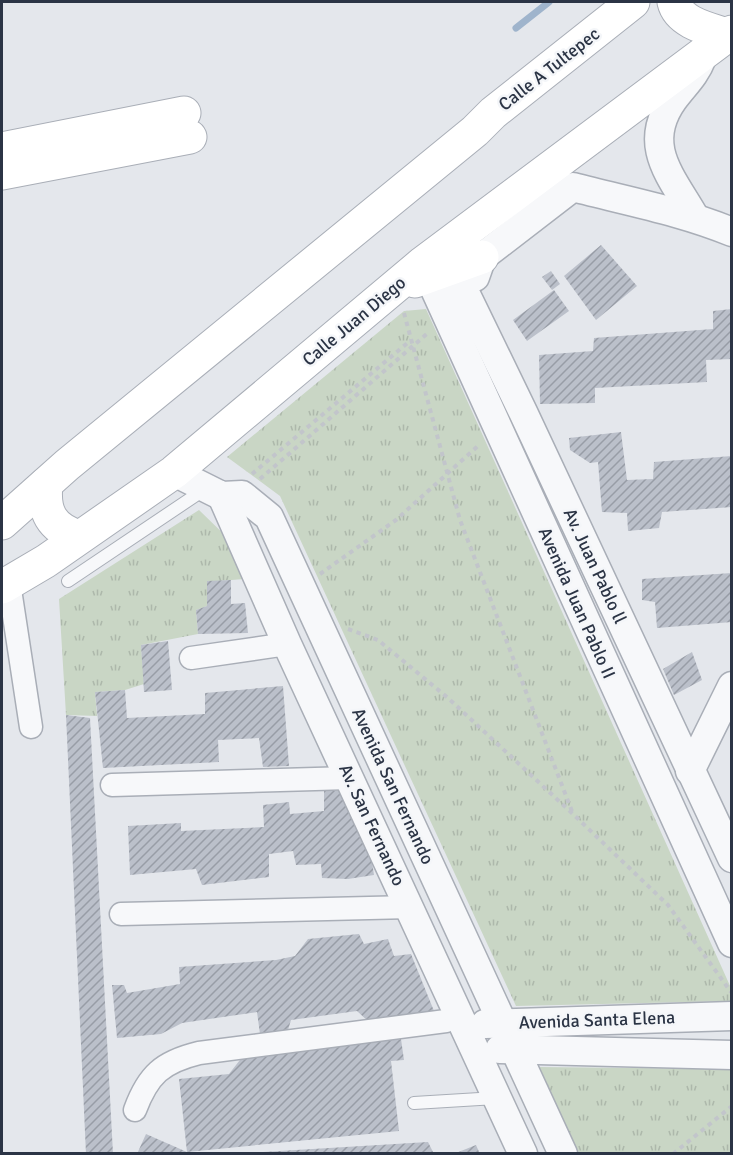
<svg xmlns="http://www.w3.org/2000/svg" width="733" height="1155" font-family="Signika,sans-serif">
<defs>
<pattern id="grass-tufts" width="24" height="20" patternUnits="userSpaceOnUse" patternTransform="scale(1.5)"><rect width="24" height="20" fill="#c9d6c5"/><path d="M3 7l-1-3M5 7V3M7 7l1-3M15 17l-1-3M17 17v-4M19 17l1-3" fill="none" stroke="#adb8ab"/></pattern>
<pattern id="building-hatch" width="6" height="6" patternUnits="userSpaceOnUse" patternTransform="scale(1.5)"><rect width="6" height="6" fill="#bbc0ca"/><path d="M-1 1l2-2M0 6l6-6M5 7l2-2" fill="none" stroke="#989da6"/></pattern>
</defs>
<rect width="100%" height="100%" fill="#e4e7ec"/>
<g fill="url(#grass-tufts)">
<polygon points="426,309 731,988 731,1001 516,1006 280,496 227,457 404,311"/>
<polygon points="199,510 235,545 244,579 207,582 207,606 196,610 198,634 141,645 144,684 125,690 95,692 97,716 66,715 59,599"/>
<polygon points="537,1067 731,1069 731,1153 579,1153"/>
</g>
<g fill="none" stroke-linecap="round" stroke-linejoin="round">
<polyline stroke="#9fb4cc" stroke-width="7" points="516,28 549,2"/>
</g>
<g fill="url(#building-hatch)">
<polygon points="601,245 637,286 596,320 564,276"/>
<polygon points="551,271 560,284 552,290 542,277"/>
<polygon points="554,290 569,311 527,341 513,320"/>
<polygon points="732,309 732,359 706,360 707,382 595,388 595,403 540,404 539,355 593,351 594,338 713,329 713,311"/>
<polygon points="621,432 627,480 653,479 654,462 732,456 732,507 662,512 659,528 628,531 627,513 602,512 598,462 590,463 570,450 569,438"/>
<polygon points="732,573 732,622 657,628 655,602 642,600 642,579"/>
<polygon points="231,580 231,604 245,603 248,633 198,634 196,610 207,606 207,581"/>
<polygon points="168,641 172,690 144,692 141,645"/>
<polygon points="692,652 702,680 674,695 663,669"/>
<polygon points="283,686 289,766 263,767 259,738 218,740 219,762 103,768 95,692 125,690 127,718 205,714 205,693"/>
<polygon points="66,715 90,718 113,1154 86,1154"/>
<polygon points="324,791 344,791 370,849 374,875 348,879 322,878 321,864 296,865 293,851 269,854 269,877 202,885 196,869 130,875 128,826 181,823 181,831 264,827 263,805 289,802 290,814 324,811"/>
<polygon points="359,934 364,944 388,939 394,956 411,954 434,1011 370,1023 357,1011 291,1020 288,1030 260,1034 257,1012 182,1023 161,1034 117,1038 112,985 124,985 127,993 180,984 179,967 276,960 295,956 308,939"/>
<polygon points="401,1039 404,1060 391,1061 399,1131 187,1152 179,1079 229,1074 243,1056"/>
<polygon points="146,1134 187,1152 186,1154 137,1154"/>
<polygon points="428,1142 434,1154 263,1154 263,1152"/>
<polygon points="476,1145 480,1154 456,1154 456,1153"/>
</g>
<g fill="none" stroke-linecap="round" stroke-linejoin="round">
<defs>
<g id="service">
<polyline points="68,581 205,489"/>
<polyline points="414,1103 496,1098"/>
</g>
<g id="minor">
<polyline points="9,583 31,727"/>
<polyline points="191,658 287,644"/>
<polyline points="112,785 350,778"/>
<polyline points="121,914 411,907"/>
<path d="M135 1110C148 1075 162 1062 199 1053L446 1021"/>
</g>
<g id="tertiary">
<path d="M694 216C671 176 641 145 673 100 684 85 695 76 702 58"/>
<polyline points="441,249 457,276 523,412 732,858"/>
<polyline points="423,263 732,943"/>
<path d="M475 277 482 257 573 187C626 201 681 211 732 232"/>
<polyline points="174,472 222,496 242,495 269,517 563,1154"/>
<polyline points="222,496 287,644 523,1154"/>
<polyline points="690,771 732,686"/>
<polyline points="485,1024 732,1016"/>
<polyline points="500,1049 732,1055"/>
</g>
<g id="secondary">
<path d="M674 2C679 23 709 29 727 35"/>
<polyline points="2,149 184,113"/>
<polyline points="2,173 190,137"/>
<polyline points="415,281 482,257"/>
<path d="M46 484C43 512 51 528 79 537"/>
<polyline points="2,523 67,465 475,131 493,113 633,2"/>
<polyline points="2,587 46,561 174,472 423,263 732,32"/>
</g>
</defs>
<use href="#service" stroke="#a9aeb7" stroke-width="14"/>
<use href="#minor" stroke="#a9aeb7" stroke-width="25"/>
<use href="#tertiary" stroke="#a9aeb7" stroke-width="31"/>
<use href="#secondary" stroke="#a9aeb7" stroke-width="35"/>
<g stroke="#c2c5cb" stroke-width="4" stroke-dasharray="4.5 4.5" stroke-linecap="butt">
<polyline points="404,313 460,520 573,814"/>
<polyline points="252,474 411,340"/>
<polyline points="260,479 429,332"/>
<polyline points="320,574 396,520 479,445"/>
<polyline points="348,629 378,640 448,698 574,815 668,905 731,992"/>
<polyline points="673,1154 732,1106"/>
</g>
<use href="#service" stroke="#f7f8fa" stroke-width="12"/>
<use href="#minor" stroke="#f7f8fa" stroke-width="22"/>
<use href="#tertiary" stroke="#f7f8fa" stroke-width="28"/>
<use href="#secondary" stroke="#fff" stroke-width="33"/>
</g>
<g text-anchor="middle" stroke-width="5" stroke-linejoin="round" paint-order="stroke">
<g font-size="18" fill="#2b3445" stroke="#f4f6f9">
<text transform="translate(549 69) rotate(-38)" y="6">Calle A Tultepec</text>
<text transform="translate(354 321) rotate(-40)" y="6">Calle Juan Diego</text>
<text transform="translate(595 566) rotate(65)" y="6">Av. Juan Pablo ll</text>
<text transform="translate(577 603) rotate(66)" y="6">Avenida Juan Pablo II</text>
<text transform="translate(393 786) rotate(65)" y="6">Avenida San Fernando</text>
<text transform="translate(372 825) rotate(65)" y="6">Av. San Fernando</text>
<text transform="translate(597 1020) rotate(-2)" y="6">Avenida Santa Elena</text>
</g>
</g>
<rect width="733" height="1155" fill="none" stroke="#2b3445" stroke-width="6"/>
</svg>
